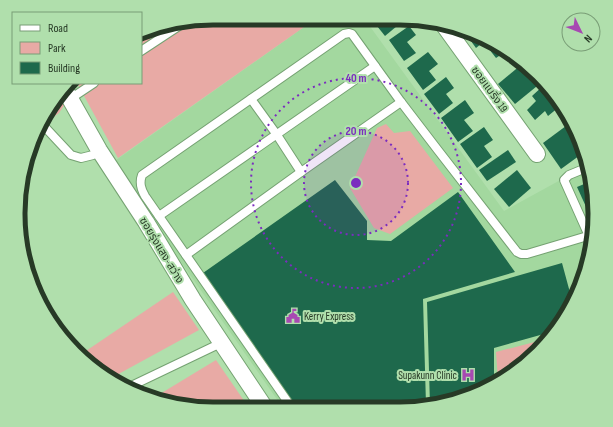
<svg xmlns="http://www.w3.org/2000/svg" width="613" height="427" font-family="'Sofia Sans Condensed','Noto Sans Thai',sans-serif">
<rect width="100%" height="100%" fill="#b0dfac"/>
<polygon fill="#a3d89f" points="314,20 366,21 504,211 586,166 595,214 580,289 538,352 486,389 437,405 283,408 112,163"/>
<g fill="#e8aaa5">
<polygon points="214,18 314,20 118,158 77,83 141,83 141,35 163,25"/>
<polygon points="60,95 65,104 59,113 42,125"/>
<polygon points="386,124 394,133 410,131 453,188 390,234 374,228 350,188 377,128"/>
<polygon points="173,292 199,330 113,377 80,355"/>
<polygon points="546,339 538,352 498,380 496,352"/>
<polygon points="216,360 249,408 214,409 155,397"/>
</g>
<g fill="#1e694c">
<polygon points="373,21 392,21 397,26 385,36"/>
<polygon points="409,26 416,35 407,42 416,53 404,61 389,40"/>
<polygon points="463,30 486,38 487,39 476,48"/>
<polygon points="495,45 505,52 496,58 489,49"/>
<polygon points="428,52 438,64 429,71 436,80 423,90 407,68"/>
<polygon points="522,64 538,75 542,82 515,104 498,84"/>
<polygon points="446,77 454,88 446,94 453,103 439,114 424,94"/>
<polygon points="544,85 559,107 548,116 545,111 535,120 527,110 536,101 532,96"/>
<polygon points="465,100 474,113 464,120 473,131 458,142 441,118"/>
<polygon points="570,123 580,139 583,153 561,169 543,143"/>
<polygon points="484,127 493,140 484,146 492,157 477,168 460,144"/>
<polygon points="508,150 516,162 487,181 479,170"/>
<polygon points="517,170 531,188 509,207 494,189"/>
<polygon points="335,180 367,221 367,240 391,241 458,192 515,272 423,299 426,405 297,408 203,273"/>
<polygon points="589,182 595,214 593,222 577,187"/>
<polygon points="562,263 572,300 551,332 494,348 494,383 486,389 437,405 430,405 427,302"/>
</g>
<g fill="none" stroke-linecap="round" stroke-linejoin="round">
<defs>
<g id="service">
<polyline points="141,51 185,22"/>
<polyline points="70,99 94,83"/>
<polyline points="251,99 277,135 301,172"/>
<polyline points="42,124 71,155 81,158 93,155 99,150"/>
<polyline points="586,168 569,175 564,180 589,236"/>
<polyline points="159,216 375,66"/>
<polyline points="186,255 301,172 401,102"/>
<polyline points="129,387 221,343"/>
<path d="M292 408 145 196C141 189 139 183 142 175L344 34 349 33 352 34 401 102 437 149 517 252 521 254H527L591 235"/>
</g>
<g id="minor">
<polyline points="443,24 537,154"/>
<polyline points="64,88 99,150 146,222 193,300 265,408"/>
</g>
</defs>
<use href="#service" stroke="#75a272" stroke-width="10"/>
<use href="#minor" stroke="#75a272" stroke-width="18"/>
<use href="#service" stroke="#fff" stroke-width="8"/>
<use href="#minor" stroke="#fff" stroke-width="16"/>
</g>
<circle cx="356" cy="183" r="52" fill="#7b2cbf" fill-opacity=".12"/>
<g fill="none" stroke="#7b2cbf" stroke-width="2" stroke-dasharray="2 4">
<circle cx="356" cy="183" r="52"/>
<circle cx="356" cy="183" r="105"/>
</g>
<defs>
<symbol id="civic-bare" viewBox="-9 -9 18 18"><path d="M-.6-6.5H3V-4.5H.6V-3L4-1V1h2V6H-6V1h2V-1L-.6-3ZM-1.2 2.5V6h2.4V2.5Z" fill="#a749b2" stroke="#b0dfac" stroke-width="2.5" paint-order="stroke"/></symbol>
<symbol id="hospital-bare" viewBox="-9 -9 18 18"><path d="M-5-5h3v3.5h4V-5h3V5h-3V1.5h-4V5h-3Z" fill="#a749b2" stroke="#b0dfac" stroke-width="2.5" paint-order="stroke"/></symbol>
</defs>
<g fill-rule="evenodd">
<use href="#civic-bare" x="283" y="306" width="20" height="20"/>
<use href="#hospital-bare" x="458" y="365" width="20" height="20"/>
</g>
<g text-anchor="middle" stroke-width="4" stroke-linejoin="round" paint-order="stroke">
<g font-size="11" fill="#273a26" stroke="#b0dfac">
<text transform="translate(490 89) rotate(54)" y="4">ซอยแบริ่ง 19</text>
<text transform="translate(162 250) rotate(59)" y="4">ซอยรุ่งแสง-สว่าง</text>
</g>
<g font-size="11" fill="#273a26" stroke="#b0dfac" text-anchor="start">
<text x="304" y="320">Kerry Express</text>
<text x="457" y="379" text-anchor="end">Supakunn Clinic</text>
</g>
</g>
<path d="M0 0H613V427H0ZM213 25H400A188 188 0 0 1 588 213V214A188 188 0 0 1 400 402H213A188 188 0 0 1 25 214V213A188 188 0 0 1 213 25Z" fill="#b0dfac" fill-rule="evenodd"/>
<path fill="none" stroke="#273a26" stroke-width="5" d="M213 25H400A188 188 0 0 1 588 213V214A188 188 0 0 1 400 402H213A188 188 0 0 1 25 214V213A188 188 0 0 1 213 25Z"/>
<circle cx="356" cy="183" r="6" fill="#7b2cbf" stroke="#b0dfac" stroke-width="2"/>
<g font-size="12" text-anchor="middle" font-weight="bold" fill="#7b2cbf" stroke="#b0dfac" stroke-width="4" stroke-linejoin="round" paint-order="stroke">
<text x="356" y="82">40 m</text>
<text x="356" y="135">20 m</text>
</g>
<rect x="12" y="12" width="130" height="72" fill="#b0dfac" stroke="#799d76"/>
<rect x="20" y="25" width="20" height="6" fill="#ffffff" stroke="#799d76"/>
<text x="48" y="32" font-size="12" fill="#273a26">Road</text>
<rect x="20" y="42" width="20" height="12" fill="#e8aaa5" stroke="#799d76"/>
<text x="48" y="52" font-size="12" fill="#273a26">Park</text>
<rect x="20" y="62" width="20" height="12" fill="#1e694c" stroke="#799d76"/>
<text x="48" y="72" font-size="12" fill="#273a26">Building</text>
<g transform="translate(581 32) rotate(133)"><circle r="19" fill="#b0dfac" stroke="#799d76"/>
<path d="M0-3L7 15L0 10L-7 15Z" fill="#a749b2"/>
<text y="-6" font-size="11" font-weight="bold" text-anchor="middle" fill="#273a26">N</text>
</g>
</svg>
